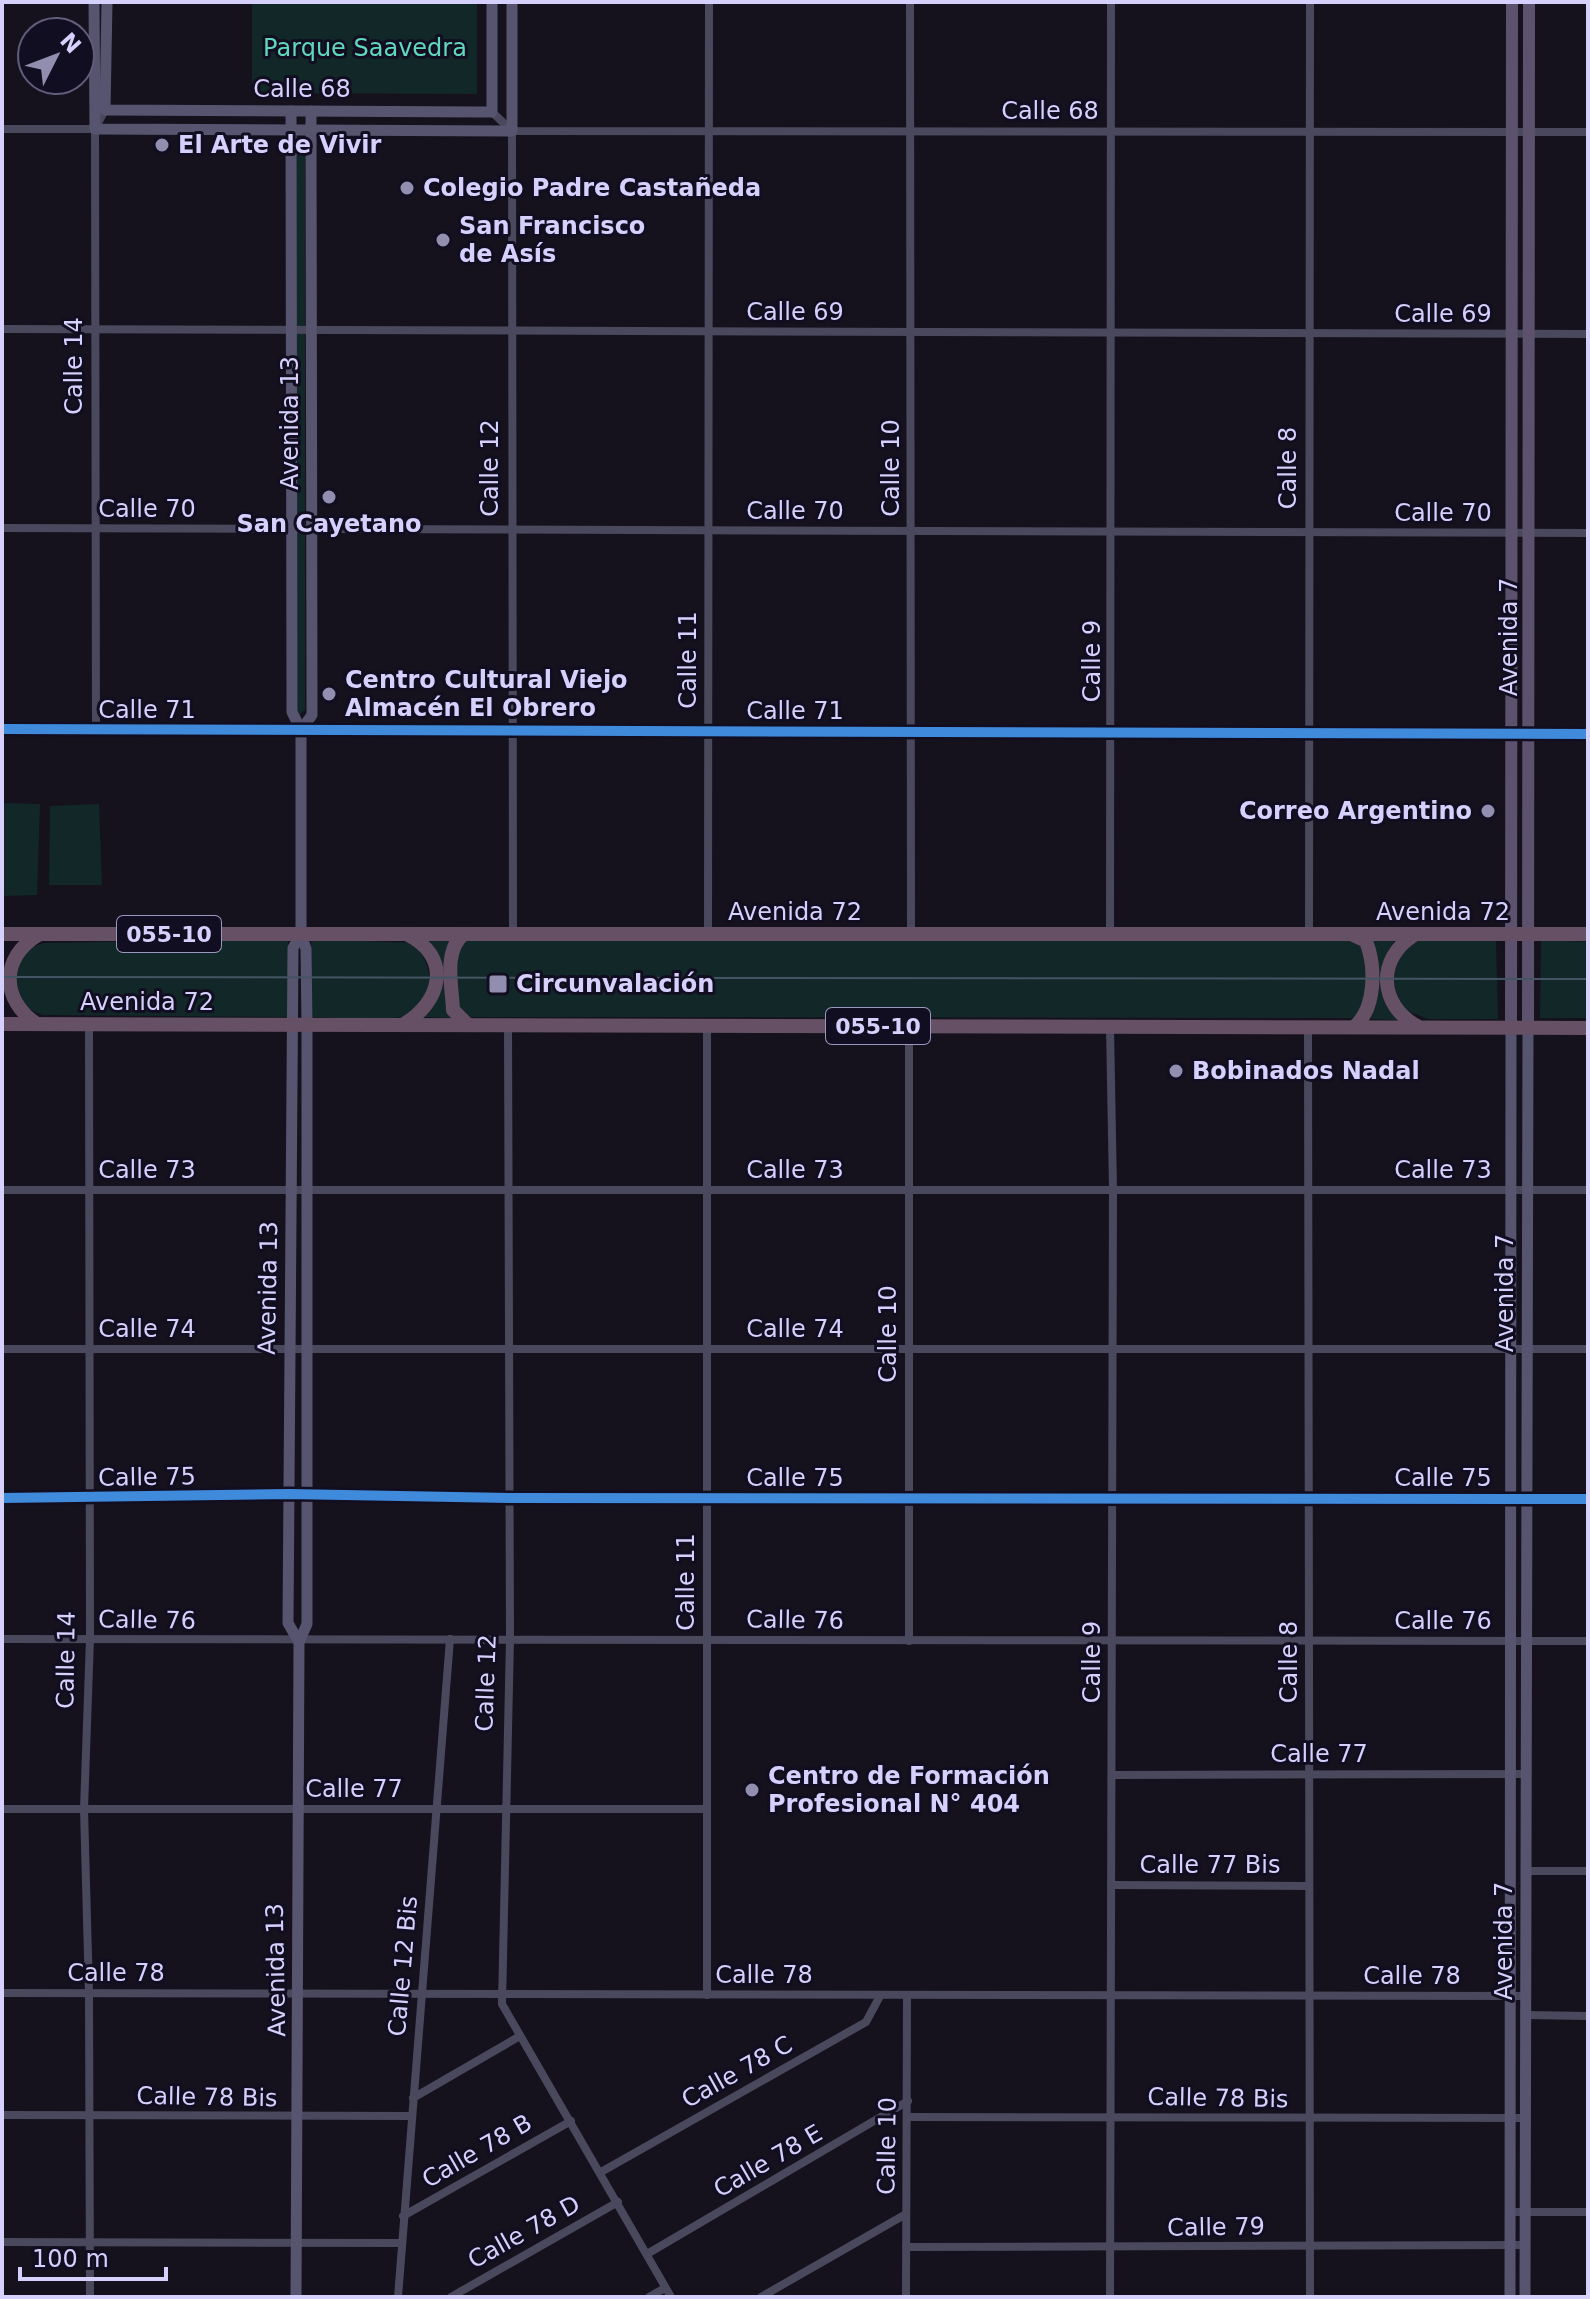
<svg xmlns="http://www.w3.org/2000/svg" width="1590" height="2299" font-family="'DejaVu Sans',sans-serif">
<rect width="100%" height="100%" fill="#15121d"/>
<g fill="#122728">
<polygon points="252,2 477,2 477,94 252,93"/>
<polygon points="300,140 305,142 305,710 299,715 296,708 296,147"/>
<polygon points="2,803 40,804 37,895 2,896"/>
<polygon points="99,804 102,885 49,885 50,806"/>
<path d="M451 938 453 1018 424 1017C447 993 450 967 428 939Z"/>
<path d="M288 939V1017L43 1015C19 1008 16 994 13 971L30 948 43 943Z"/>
<path d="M311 939 413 943C435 966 440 1008 400 1017 373 1022 339 1017 311 1017Z"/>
<polygon points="1356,939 1366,949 1366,1009 1356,1018 465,1017 457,1009 455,949 460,941"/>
<path d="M1422 939 1496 941 1498 1019H1428L1405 1010C1387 983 1391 953 1422 939Z"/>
<path d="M1371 940H1395C1377 965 1377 995 1397 1020L1371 1019 1375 981Z"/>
<polygon points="1541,940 1588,942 1588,1018 1540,1018"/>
</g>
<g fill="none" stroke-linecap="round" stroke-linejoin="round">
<g stroke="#4a485d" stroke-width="8">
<polyline points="910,2 911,934"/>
<polyline points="492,112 512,131 1588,132"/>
<polyline points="2,129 95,129"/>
<polyline points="512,131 513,934"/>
<polyline points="2,329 1588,334"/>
<polyline points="2,528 1588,533"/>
<polyline points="2,729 1588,734"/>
<polyline points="96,729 95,129 105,110"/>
<polyline points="708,934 709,2"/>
<polyline points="1110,934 1111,2"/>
<polyline points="1309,934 1310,2"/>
<polyline points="89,1024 90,1639 84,1809 89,1993 90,2297"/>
<polyline points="508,1025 510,1639 502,2004 671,2297"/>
<polyline points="1110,1027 1113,1190 1110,2297"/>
<polyline points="1308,1027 1310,2297"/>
<polyline points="2,1190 1588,1190"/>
<polyline points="2,1349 1588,1349"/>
<polyline points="2,1498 289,1494 510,1498 1588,1499"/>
<polyline points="2,1639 1588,1641"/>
<polyline points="909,1641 909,1026"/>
<polyline points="1112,1775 1526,1774"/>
<polyline points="2,1809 705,1809"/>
<polyline points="1526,1871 1588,1871"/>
<polyline points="1111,1885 1309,1886"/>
<polyline points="2,1993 1526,1996"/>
<polyline points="707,1995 707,1026"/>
<polyline points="1526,2015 1588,2016"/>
<polyline points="413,2098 520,2036"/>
<polyline points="2,2115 411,2116"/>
<polyline points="909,2117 1526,2118"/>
<polyline points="601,2172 866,2022 880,1996"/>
<polyline points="1510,2212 1588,2212"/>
<polyline points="403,2216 571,2121"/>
<polyline points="2,2242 401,2243"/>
<polyline points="906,2247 1525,2245"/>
<polyline points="647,2254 908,2101"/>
<polyline points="398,2297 450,1639"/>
<polyline points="451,2297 618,2202"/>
<polyline points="649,2297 665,2288"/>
<polyline points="761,2297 906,2214"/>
<polyline points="906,2297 907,1996"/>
</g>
<g stroke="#56546f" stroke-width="11">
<polyline points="94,2 95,129 512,131 512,2"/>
<polyline points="107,2 105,110 480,112 492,112 492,2"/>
<polyline points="291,111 292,712 301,730 301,934 306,949 307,1025 307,1624 299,1642 296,2297"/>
<polyline points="301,730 312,715 311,111"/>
<polyline points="299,1642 288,1623 293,948 301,934"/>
<polyline points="1510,2297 1511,1028"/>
<polyline points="1525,2297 1528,1028"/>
</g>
<g stroke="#5d526e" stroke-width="12">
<polyline points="1511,1028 1512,2"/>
<polyline points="1528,1028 1529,2"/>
</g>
<g stroke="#655066" stroke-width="14">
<polyline points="2,934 1588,934"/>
<path d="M464 934C443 950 452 986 453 1010L468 1025"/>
<path d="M1353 935 1366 941C1376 967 1376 1009 1354 1027"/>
<path d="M1414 935C1376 959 1379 1005 1417 1026"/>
<polyline points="2,1024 1588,1028"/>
<path d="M37 1024C1 1000 0 958 38 935"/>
<path d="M402 1025C442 1003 453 956 406 934"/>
</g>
<polyline stroke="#435564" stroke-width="2" points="2,977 1588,979"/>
<defs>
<g id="cycleway">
<polyline points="2,729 1588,734"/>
<polyline points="2,1498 289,1494 510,1498 1588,1499"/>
</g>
</defs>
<use href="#cycleway" stroke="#120e21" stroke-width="15"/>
<use href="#cycleway" stroke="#408adc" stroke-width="10"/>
</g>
<g fill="#928eaf" stroke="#120e21" stroke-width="3">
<circle cx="162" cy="145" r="8"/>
<circle cx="407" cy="188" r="8"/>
<circle cx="443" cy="240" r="8"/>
<circle cx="329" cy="497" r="8"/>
<circle cx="329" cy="694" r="8"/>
<circle cx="1488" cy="811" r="8"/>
<rect x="488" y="974" width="20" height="20" rx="4"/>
<circle cx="1176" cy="1071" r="8"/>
<circle cx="752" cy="1790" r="8"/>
</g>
<g text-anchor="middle" stroke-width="6" stroke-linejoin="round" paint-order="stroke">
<g fill="#120e21" stroke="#9b96bb" stroke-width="2">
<rect x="117" y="916" width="104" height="36" rx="6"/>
<rect x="826" y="1008" width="104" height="36" rx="6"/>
</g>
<g font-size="22" font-weight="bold" fill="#d6d0fd">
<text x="169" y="942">055-10</text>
<text x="878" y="1034">055-10</text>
</g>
<g font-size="24" fill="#60d8bd" stroke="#120e21">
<text x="365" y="56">Parque Saavedra</text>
</g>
<g font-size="24" fill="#d6d0fd" stroke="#120e21">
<text x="302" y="97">Calle 68</text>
<text x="1050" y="119">Calle 68</text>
<text x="795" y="320">Calle 69</text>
<text x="1443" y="322">Calle 69</text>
<text transform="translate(74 366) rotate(-90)" y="8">Calle 14</text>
<text transform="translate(290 423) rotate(-90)" y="8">Avenida 13</text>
<text transform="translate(490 468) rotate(-90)" y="8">Calle 12</text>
<text transform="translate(891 468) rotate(-90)" y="8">Calle 10</text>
<text transform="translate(1288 468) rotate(-90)" y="8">Calle 8</text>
<text x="147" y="517">Calle 70</text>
<text x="795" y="519">Calle 70</text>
<text x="1443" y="521">Calle 70</text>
<text transform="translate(1509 637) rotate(-90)" y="8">Avenida 7</text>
<text transform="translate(688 660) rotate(-90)" y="8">Calle 11</text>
<text transform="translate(1092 661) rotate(-90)" y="8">Calle 9</text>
<text x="147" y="718">Calle 71</text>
<text x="795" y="719">Calle 71</text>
<text x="795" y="920">Avenida 72</text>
<text x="1443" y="920">Avenida 72</text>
<text x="147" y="1010">Avenida 72</text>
<text x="147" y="1178">Calle 73</text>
<text x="795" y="1178">Calle 73</text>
<text x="1443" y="1178">Calle 73</text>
<text transform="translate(268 1288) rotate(-89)" y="8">Avenida 13</text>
<text transform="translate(1505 1293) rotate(-90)" y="8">Avenida 7</text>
<text x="147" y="1337">Calle 74</text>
<text x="795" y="1337">Calle 74</text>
<text transform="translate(888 1334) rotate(-90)" y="8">Calle 10</text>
<text transform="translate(147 1477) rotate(-1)" y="8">Calle 75</text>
<text x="795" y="1486">Calle 75</text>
<text x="1443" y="1486">Calle 75</text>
<text transform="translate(686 1582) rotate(-90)" y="8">Calle 11</text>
<text transform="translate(147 1620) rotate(1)" y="8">Calle 76</text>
<text transform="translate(795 1620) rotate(1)" y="8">Calle 76</text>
<text x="1443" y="1629">Calle 76</text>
<text transform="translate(66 1660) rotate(-89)" y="8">Calle 14</text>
<text transform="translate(1092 1662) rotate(-90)" y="8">Calle 9</text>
<text transform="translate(1289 1662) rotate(-90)" y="8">Calle 8</text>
<text transform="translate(486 1683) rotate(-88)" y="8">Calle 12</text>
<text x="1319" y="1762">Calle 77</text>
<text x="354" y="1797">Calle 77</text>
<text x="1210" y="1873">Calle 77 Bis</text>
<text transform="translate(1504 1941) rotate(-90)" y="8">Avenida 7</text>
<text transform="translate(403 1966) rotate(-85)" y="8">Calle 12 Bis</text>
<text transform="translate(276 1970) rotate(-91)" y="8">Avenida 13</text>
<text x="116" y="1981">Calle 78</text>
<text x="764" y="1983">Calle 78</text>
<text x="1412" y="1984">Calle 78</text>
<text transform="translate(737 2072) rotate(-29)" y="8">Calle 78 C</text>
<text transform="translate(207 2097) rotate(1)" y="8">Calle 78 Bis</text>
<text transform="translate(1218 2098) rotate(1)" y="8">Calle 78 Bis</text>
<text transform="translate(887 2146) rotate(-89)" y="8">Calle 10</text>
<text transform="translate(477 2151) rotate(-30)" y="8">Calle 78 B</text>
<text transform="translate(768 2161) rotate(-30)" y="8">Calle 78 E</text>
<text transform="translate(1216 2227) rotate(-1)" y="8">Calle 79</text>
<text transform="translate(524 2232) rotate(-29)" y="8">Calle 78 D</text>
</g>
<g font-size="24" font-weight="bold" fill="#d6d0fd" stroke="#120e21" text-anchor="start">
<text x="178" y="153">El Arte de Vivir</text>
<text x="423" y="196">Colegio Padre Castañeda</text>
<text x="459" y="234">San Francisco<tspan x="459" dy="28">de Asís</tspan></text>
<text x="329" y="532" text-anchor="middle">San Cayetano</text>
<text x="345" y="688">Centro Cultural Viejo<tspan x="345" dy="28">Almacén El Obrero</tspan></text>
<text x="1472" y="819" text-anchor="end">Correo Argentino</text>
<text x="516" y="992">Circunvalación</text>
<text x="1192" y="1079">Bobinados Nadal</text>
<text x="768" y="1784">Centro de Formación<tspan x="768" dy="28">Profesional N° 404</tspan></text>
</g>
</g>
<rect width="1590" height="2299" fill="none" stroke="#d6d0fd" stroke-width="8"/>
<g transform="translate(56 56) rotate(48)"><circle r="38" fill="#120e21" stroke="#605c79" stroke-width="2"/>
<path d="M0-6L14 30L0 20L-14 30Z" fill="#928eaf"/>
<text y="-12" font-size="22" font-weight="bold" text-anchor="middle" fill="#d6d0fd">N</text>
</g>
<path d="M20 2267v12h146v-12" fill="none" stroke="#d6d0fd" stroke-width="4"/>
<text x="32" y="2267" font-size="24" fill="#d6d0fd" stroke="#120e21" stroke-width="6" paint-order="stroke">100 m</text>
</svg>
